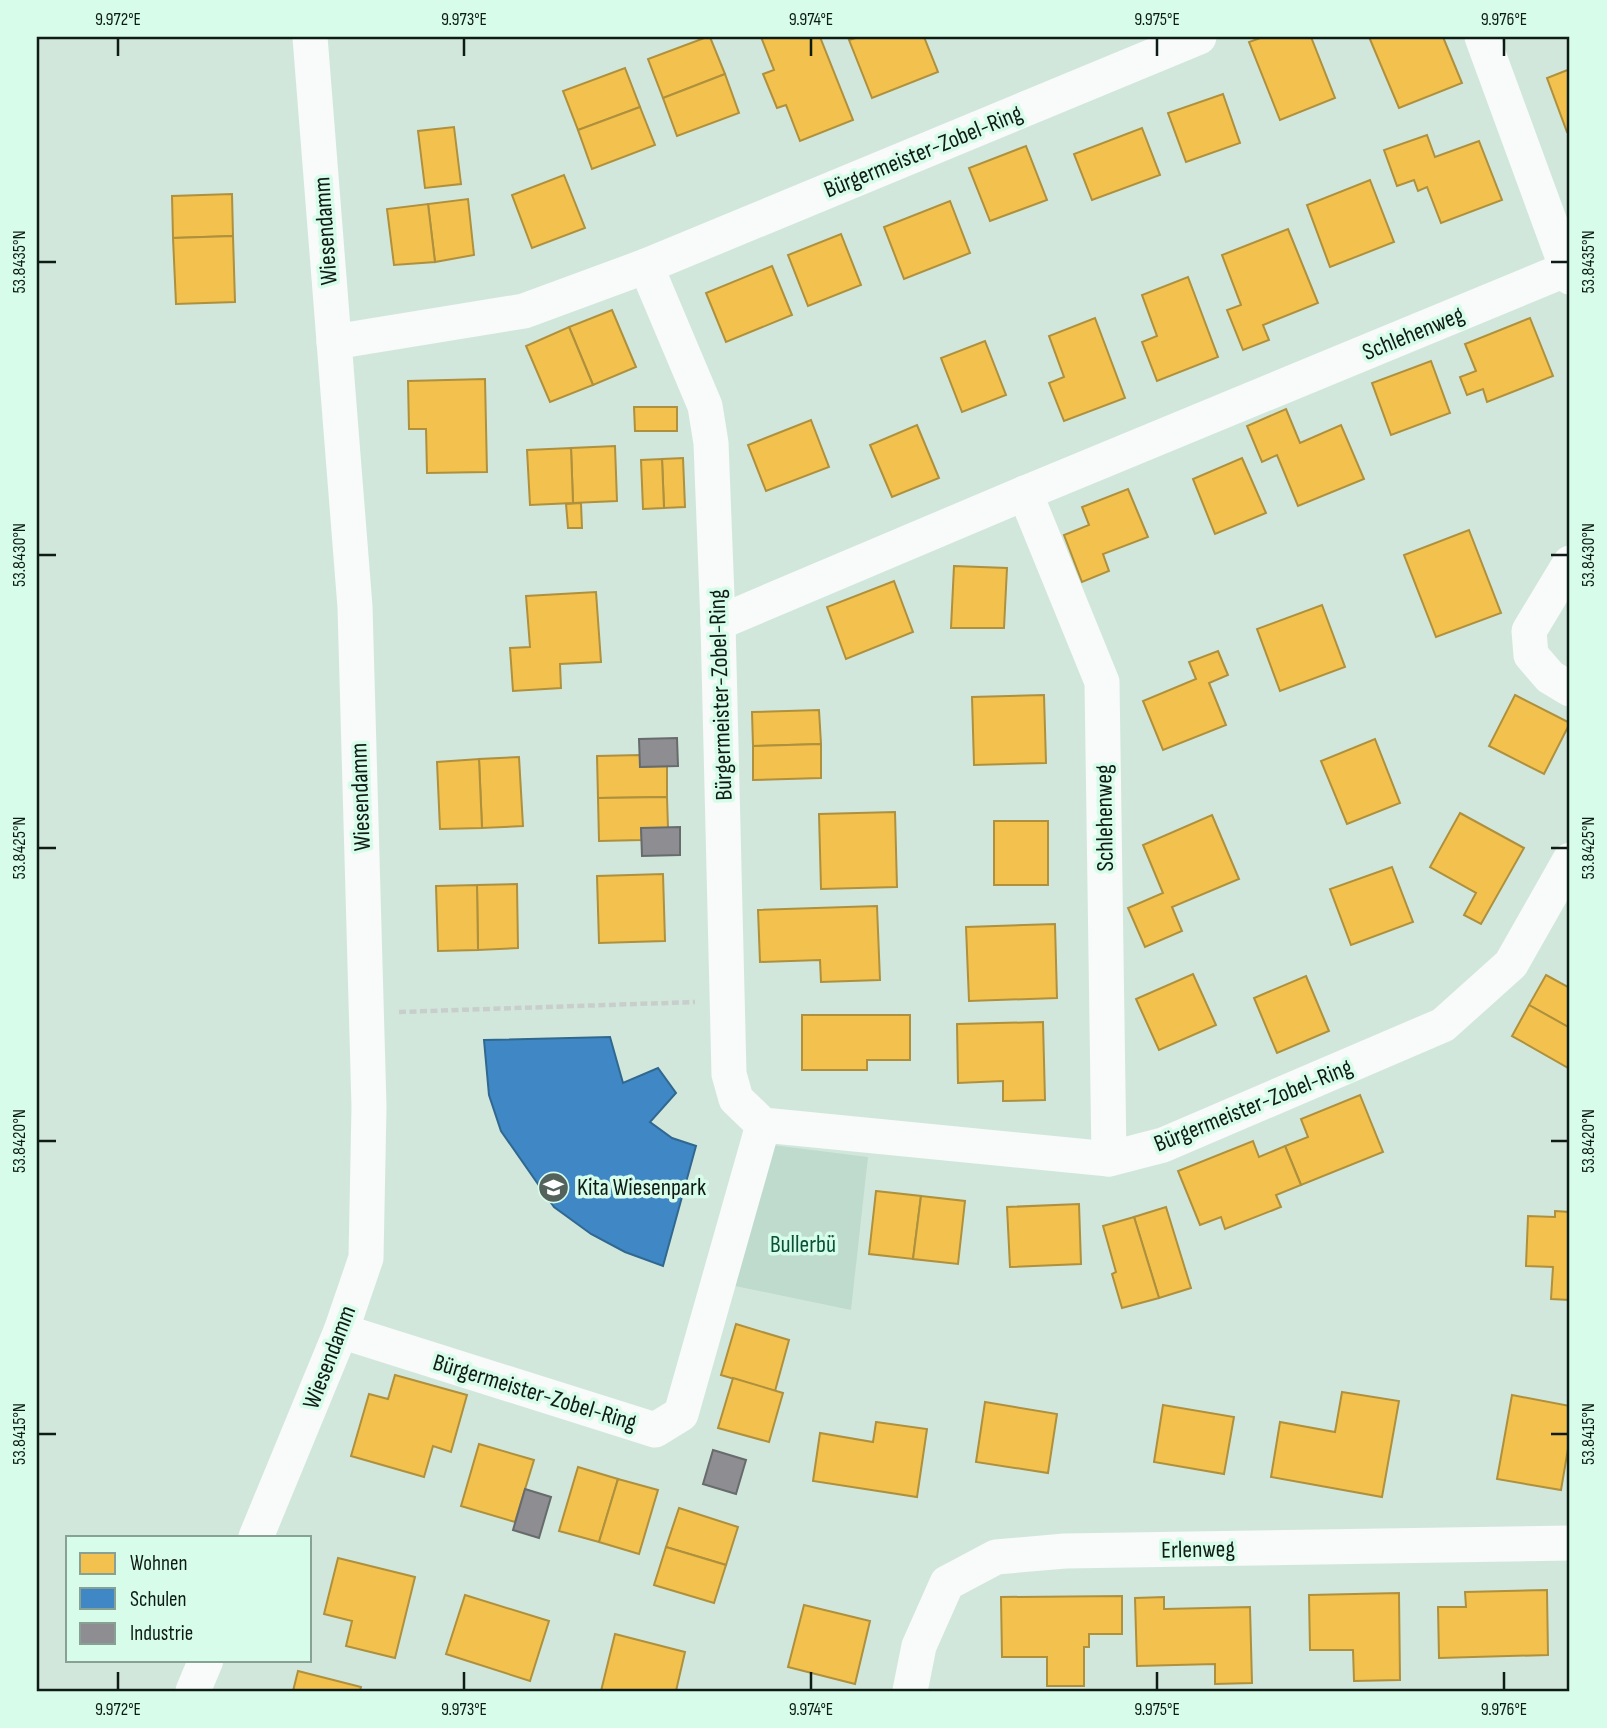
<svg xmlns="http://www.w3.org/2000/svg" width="1607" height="1728" font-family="'Sofia Sans Condensed',sans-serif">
<rect width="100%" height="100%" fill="#d2e7dc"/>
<polygon fill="#bfdbcd" points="772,1145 868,1157 851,1310 735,1286"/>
<g fill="#f2c14e" stroke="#ae903d" stroke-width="2">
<polygon points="707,37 710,37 725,74 663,98 648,59"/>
<polygon points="761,37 820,37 853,120 800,141 786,105 777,108 763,74 774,70"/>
<polygon points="859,37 924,37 938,72 872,98 849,40"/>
<polygon points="1263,37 1311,37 1335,98 1280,120 1249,42"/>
<polygon points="1369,37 1443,37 1462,83 1399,108"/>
<polygon points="625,68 640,107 578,130 563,91"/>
<polygon points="1570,69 1570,131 1567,132 1547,78"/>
<polygon points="725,74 739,113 677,136 663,98"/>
<polygon points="1223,94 1240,143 1186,162 1168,113"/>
<polygon points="640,107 655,145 592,169 578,130"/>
<polygon points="454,127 461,184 425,188 418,131"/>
<polygon points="1142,128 1160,175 1092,200 1074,154"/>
<polygon points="1427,135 1435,157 1479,141 1502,200 1441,223 1427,187 1418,191 1414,180 1397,186 1384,150"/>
<polygon points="1026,146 1047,200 990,221 969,168"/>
<polygon points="564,175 585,228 532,248 512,195"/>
<polygon points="1370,180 1394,242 1330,267 1307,205"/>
<polygon points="232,194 233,236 173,238 172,196"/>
<polygon points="468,199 474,255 435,262 428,204"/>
<polygon points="950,201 970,253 904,279 884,227"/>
<polygon points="428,204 435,262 394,265 387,209"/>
<polygon points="1288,229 1318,303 1263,325 1269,340 1243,350 1227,310 1241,305 1222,255"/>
<polygon points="841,234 861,285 808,306 788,255"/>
<polygon points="233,236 235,302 176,304 173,238"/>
<polygon points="772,266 792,315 726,342 706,293"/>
<polygon points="1188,277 1218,357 1157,381 1142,342 1157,336 1142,295"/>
<polygon points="612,310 636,367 593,385 569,327"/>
<polygon points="1095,318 1125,398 1064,421 1049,383 1064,377 1049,336"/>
<polygon points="1530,318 1553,376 1487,402 1483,389 1467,395 1460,377 1476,371 1465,344"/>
<polygon points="569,327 593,385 550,402 526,346"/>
<polygon points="985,341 1006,395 962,412 941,358"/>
<polygon points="1431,361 1450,413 1391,435 1372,383"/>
<polygon points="485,379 487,472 427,473 426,429 409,429 408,381"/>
<polygon points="634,407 677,407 677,431 635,431"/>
<polygon points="1286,409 1300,443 1341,425 1364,479 1298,506 1277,455 1262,462 1247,426"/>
<polygon points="811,420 829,467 766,491 748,445"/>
<polygon points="917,425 939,478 892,497 870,445"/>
<polygon points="615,446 617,501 573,503 571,448"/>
<polygon points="571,448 573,503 530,505 527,450"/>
<polygon points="683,458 685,507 664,508 662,459"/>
<polygon points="1242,458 1266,513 1215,534 1193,479"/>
<polygon points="662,459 664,508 643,509 641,460"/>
<polygon points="1128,489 1148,537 1103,554 1109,571 1082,582 1064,535 1089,525 1082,507"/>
<polygon points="581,503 582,528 568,528 566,504"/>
<polygon points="1469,530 1501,613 1436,637 1404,555"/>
<polygon points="954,566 1007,568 1004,628 951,628"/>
<polygon points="894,581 913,632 846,659 827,607"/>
<polygon points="596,592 601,662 560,664 561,688 513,691 510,648 530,647 526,596"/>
<polygon points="1322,605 1345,667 1280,691 1257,629"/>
<polygon points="1218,651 1228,675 1209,683 1226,725 1163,750 1143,701 1196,679 1189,662"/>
<polygon points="1044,695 1046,763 974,765 972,697"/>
<polygon points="1515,695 1570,723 1544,774 1489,746"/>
<polygon points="819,710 821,744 753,746 752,712"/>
<polygon points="1375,739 1400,803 1347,824 1321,761"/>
<polygon points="821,744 821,778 753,780 753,746"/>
<polygon points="640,755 640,767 667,766 667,797 598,798 597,756"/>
<polygon points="519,757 523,826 482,828 479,759"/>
<polygon points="479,759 482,828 440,829 437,762"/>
<polygon points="667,797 668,828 641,828 642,840 599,841 598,798"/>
<polygon points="895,812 897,887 821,889 819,814"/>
<polygon points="1460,813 1524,848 1481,924 1464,915 1476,893 1430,867"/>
<polygon points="1212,815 1239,879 1172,907 1182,931 1145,947 1128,908 1163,893 1143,845"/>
<rect x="994" y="821" width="54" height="64"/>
<polygon points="1392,867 1413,922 1351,945 1330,889"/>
<polygon points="663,874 665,941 599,943 597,876"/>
<polygon points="517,884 518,948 478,950 477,885"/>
<polygon points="477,885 478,950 438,951 436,886"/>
<polygon points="877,906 880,980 821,982 820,960 760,962 758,910"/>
<polygon points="1055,924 1057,998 969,1001 966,927"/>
<polygon points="1193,974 1216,1025 1159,1050 1136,999"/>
<polygon points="1546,975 1570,988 1570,1028 1529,1005"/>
<polygon points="1306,976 1329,1031 1277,1053 1254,998"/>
<polygon points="1529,1005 1570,1028 1570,1069 1512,1036"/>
<polygon points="802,1015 910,1015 910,1060 867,1060 867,1070 802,1070"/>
<polygon points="1043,1022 1045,1100 1003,1101 1003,1081 958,1083 957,1024"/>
<polygon points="1360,1095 1383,1152 1301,1185 1285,1146 1308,1137 1301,1119"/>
<polygon points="1253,1141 1259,1157 1285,1146 1301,1185 1276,1195 1281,1207 1225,1229 1221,1217 1200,1225 1178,1171"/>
<polygon points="876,1191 921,1196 913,1259 869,1254"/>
<polygon points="921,1196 965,1201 958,1264 913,1259"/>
<polygon points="1079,1204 1081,1264 1010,1267 1007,1207"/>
<polygon points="1166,1207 1191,1288 1159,1298 1134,1217"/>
<polygon points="1555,1211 1570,1212 1570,1300 1551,1299 1553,1267 1526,1266 1528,1216 1555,1217"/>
<polygon points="1134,1217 1159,1298 1122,1308 1112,1274 1116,1272 1103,1226"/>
<polygon points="736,1324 789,1340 775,1391 721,1375"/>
<polygon points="395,1375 467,1395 451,1452 433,1446 424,1477 351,1456 369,1394 388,1399"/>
<polygon points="733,1378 783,1393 769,1442 718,1428"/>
<polygon points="1342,1392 1399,1401 1382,1497 1271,1477 1280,1422 1335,1432"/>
<polygon points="1512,1395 1570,1406 1570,1437 1561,1490 1497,1479"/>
<polygon points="985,1402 1057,1414 1048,1473 976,1462"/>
<polygon points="1163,1405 1234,1417 1224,1474 1154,1462"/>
<polygon points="876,1422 927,1429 917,1497 813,1481 820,1433 873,1442"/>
<polygon points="479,1444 534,1460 515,1522 461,1506"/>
<polygon points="578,1467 618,1479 599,1542 559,1531"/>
<polygon points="618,1479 658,1490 639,1554 599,1542"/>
<polygon points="679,1508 738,1527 726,1565 666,1547"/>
<polygon points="666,1547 726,1565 714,1603 654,1585"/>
<polygon points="338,1558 415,1577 395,1658 346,1646 352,1621 324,1614"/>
<polygon points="1547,1590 1548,1655 1439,1658 1438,1607 1466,1607 1465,1592"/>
<polygon points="1399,1593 1400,1680 1354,1681 1353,1650 1310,1650 1309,1595"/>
<polygon points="465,1595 549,1621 530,1681 446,1654"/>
<polygon points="1122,1596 1122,1634 1089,1634 1089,1647 1084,1647 1084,1686 1047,1686 1047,1657 1002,1657 1001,1597"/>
<polygon points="1164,1597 1164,1609 1250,1607 1252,1683 1215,1684 1215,1664 1137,1666 1135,1598"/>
<polygon points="804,1605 870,1621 855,1684 788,1667"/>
<polygon points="615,1634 685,1652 676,1691 601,1691"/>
<polygon points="298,1671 361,1687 360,1691 293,1691"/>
</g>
<polygon fill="#3f88c5" stroke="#306890" stroke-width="2" points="610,1037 623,1083 658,1068 676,1093 650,1122 672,1138 696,1146 663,1266 625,1252 591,1234 554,1207 501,1131 489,1095 484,1040"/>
<g fill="#8d8d92" stroke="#676b6c" stroke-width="2">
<polygon points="677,738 678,766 640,767 639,739"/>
<polygon points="680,827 680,855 642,856 641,828"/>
<polygon points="713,1450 746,1460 736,1494 703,1484"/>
<polygon points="525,1489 551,1497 539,1538 513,1530"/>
</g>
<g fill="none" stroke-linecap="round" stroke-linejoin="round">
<polyline stroke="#c8cecb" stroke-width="4.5" stroke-dasharray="7 3.5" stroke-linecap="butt" points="399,1012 695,1002"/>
<g stroke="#f8fbfa" stroke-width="35">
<polyline points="1482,37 1570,277"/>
<polyline points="646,266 705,406 711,443 718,623 729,1074 736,1099 763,1125 1109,1159 1163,1145 1443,1025 1511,964 1570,860"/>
<polyline points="334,342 524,311 646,266 1199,37"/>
<polyline points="1025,493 1102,682 1109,1159"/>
<polyline points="1570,563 1529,631 1531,655 1550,677 1570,689"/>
<polyline points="718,623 1025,493 1567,269"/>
<polyline points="341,1331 655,1430 681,1414 763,1125"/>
<polyline points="256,1537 341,1331 366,1258 369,1107 355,607 310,37"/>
<polyline points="193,1691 206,1660"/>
<polyline points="910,1691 919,1646 947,1583 996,1557 1065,1551 1570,1543"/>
</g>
</g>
<path fill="none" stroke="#0e1c15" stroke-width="2.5" d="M118 38V56M464 38V56M811 38V56M1157 38V56M1504 38V56M38 262H56M1551 262H1568M38 555H56M1551 555H1568M38 848H56M1551 848H1568M38 1141H56M1551 1141H1568M38 1434H56M1551 1434H1568M118 1672V1690M464 1672V1690M811 1672V1690M1157 1672V1690M1504 1672V1690"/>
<defs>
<symbol id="school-disc" viewBox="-11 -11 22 22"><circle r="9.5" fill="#53635b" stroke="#d7fce9"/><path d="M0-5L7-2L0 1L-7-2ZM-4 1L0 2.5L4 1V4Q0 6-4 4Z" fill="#fff"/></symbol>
</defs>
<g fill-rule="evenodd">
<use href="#school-disc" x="536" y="1170" width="35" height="35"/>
</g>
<g text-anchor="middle" stroke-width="7" stroke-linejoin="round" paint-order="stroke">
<g font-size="24" fill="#0e1c15" stroke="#d7fce9">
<text transform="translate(923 151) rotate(-22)" y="8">Bürgermeister-Zobel-Ring</text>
<text transform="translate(325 231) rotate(-94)" y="8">Wiesendamm</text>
<text transform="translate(1413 333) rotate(-22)" y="8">Schlehenweg</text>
<text transform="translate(720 695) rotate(-92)" y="8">Bürgermeister-Zobel-Ring</text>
<text transform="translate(360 797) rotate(-92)" y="8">Wiesendamm</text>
<text transform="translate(1104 818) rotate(-91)" y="8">Schlehenweg</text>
<text transform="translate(1253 1105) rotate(-22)" y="8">Bürgermeister-Zobel-Ring</text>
<text transform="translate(329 1357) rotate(-69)" y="8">Wiesendamm</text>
<text transform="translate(535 1392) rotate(17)" y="8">Bürgermeister-Zobel-Ring</text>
<text transform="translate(1198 1549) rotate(-1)" y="8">Erlenweg</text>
</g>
<g font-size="24" fill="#0e1c15" stroke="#d7fce9" text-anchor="start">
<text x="577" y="1195">Kita Wiesenpark</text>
</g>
<g font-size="24" fill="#095138" stroke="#d7fce9">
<text x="803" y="1252">Bullerbü</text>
</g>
</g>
<rect width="1607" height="1728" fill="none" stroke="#d7fce9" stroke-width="77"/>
<rect x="66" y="1536" width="245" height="126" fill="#d7fce9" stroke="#87a294" stroke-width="2"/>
<rect x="80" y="1553" width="35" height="21" fill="#f2c14e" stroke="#87a294" stroke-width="2"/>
<text x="130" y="1570" font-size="21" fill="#0e1c15">Wohnen</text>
<rect x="80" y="1588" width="35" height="21" fill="#3f88c5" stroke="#87a294" stroke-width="2"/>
<text x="130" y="1606" font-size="21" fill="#0e1c15">Schulen</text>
<rect x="80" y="1623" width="35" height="21" fill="#8d8d92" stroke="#87a294" stroke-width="2"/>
<text x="130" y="1640" font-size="21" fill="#0e1c15">Industrie</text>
<rect x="38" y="38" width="1530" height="1652" fill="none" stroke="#0e1c15" stroke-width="2.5"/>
<g font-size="18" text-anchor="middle" fill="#0e1c15">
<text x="118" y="25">9.972°E</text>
<text x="464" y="25">9.973°E</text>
<text x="811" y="25">9.974°E</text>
<text x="1157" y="25">9.975°E</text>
<text x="1504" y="25">9.976°E</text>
<text transform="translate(19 262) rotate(-90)" y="6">53.8435°N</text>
<text transform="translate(1588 262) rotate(-90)" y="6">53.8435°N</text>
<text transform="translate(19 555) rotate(-90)" y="6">53.8430°N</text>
<text transform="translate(1588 555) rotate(-90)" y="6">53.8430°N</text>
<text transform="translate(19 848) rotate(-90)" y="6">53.8425°N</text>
<text transform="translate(1588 848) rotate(-90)" y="6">53.8425°N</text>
<text transform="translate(19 1141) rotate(-90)" y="6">53.8420°N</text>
<text transform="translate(1588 1141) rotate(-90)" y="6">53.8420°N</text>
<text transform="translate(19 1434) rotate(-90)" y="6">53.8415°N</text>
<text transform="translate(1588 1434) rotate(-90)" y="6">53.8415°N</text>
<text x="118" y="1715">9.972°E</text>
<text x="464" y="1715">9.973°E</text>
<text x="811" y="1715">9.974°E</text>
<text x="1157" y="1715">9.975°E</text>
<text x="1504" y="1715">9.976°E</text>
</g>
</svg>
